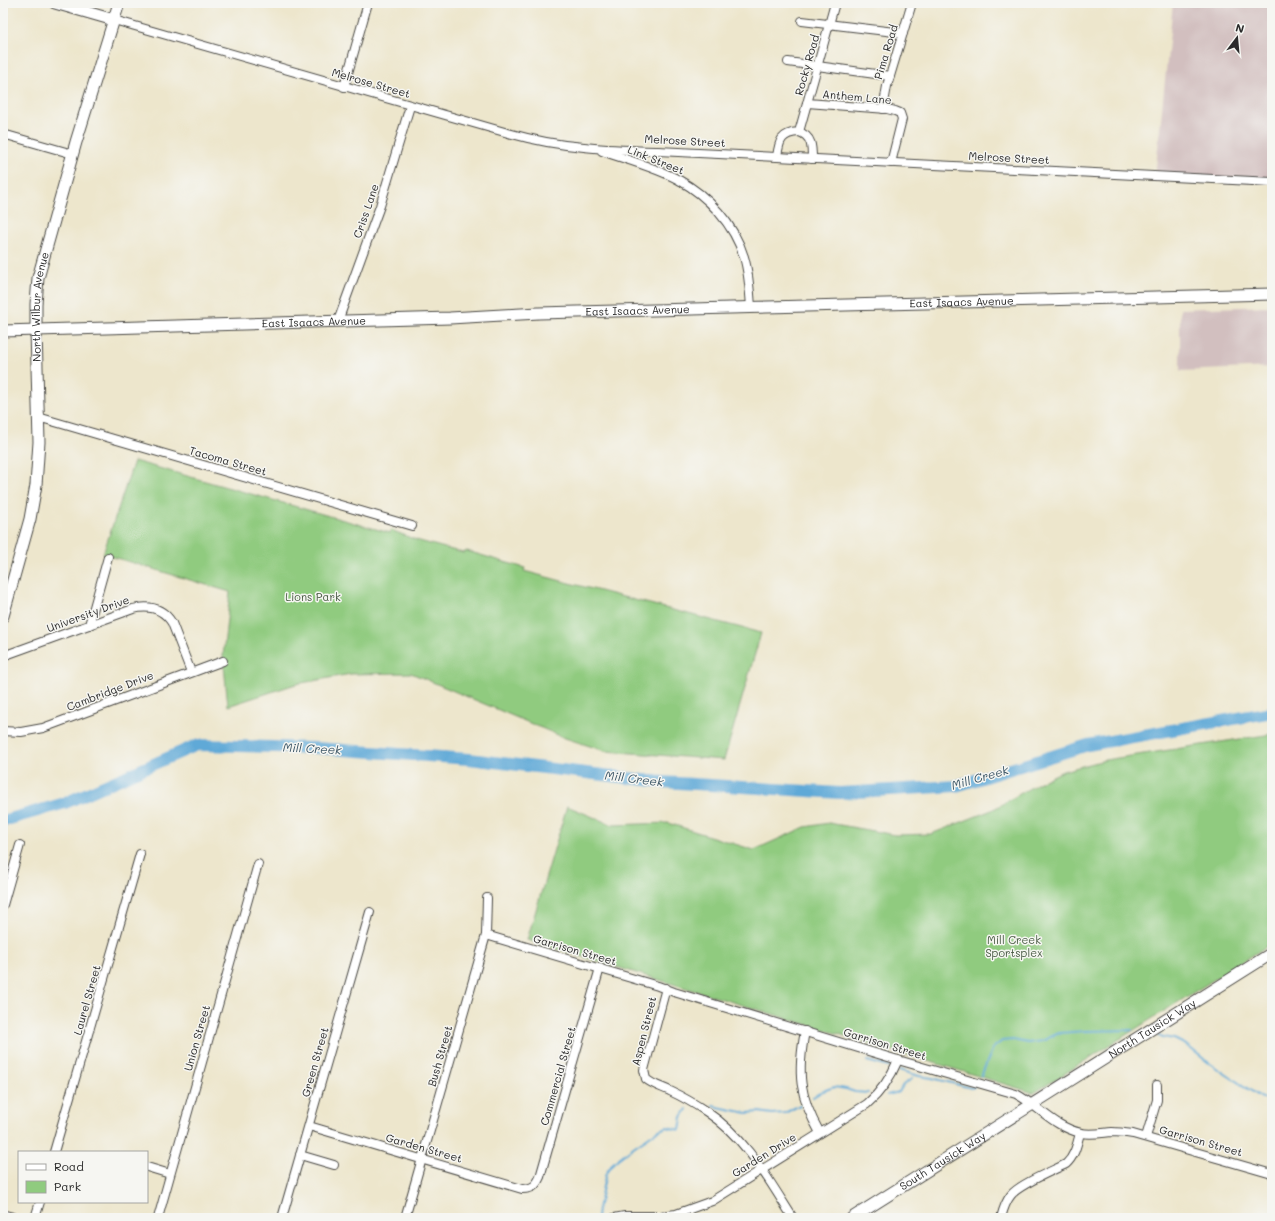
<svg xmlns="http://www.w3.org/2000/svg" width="1275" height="1221" font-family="Mali,sans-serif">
<rect width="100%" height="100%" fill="#f6f6f2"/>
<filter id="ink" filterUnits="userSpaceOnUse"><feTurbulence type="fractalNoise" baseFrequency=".025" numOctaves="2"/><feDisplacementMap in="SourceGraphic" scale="8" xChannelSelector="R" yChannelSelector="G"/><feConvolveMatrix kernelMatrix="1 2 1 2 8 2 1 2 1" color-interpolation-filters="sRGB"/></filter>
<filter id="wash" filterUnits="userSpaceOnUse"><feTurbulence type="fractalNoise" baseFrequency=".012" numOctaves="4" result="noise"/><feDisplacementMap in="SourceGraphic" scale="16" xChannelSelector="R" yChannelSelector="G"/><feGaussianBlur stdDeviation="0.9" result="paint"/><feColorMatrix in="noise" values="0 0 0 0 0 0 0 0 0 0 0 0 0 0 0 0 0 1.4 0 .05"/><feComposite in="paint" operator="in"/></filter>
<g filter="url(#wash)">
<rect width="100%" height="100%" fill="#ede6cc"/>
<g fill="#d2bfbf">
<polygon points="1173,3 1272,3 1272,183 1155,177"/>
<polygon points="1272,306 1272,367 1180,371 1180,309"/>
</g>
<g fill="#90cb7f" stroke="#5e7b55">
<polygon points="134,461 390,533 391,530 416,540 463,553 467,551 525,568 524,571 554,579 761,633 724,760 605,751 565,738 411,673 351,674 296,684 228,706 223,656 230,592 103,554"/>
<polygon points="1272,734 1272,943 1034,1093 527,940 567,806 612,825 668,823 754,850 805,827 829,823 895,835 931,834 992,810 1042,781 1063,771 1105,760"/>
</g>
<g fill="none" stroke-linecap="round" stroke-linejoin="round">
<g stroke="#5fa9d7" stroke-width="2">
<polyline points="1158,1036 1174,1039 1186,1045 1209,1063 1233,1079 1262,1098 1272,1102"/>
<polyline points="867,1061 889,1067"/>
<polyline points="899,1070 919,1076"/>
<polyline points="919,1076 932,1078 971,1088 974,1087"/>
<polyline points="981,1076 993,1048 1002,1041 1013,1040 1028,1043 1042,1041 1059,1033 1085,1031 1132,1030"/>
<polyline points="887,1095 899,1092 903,1085 912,1079"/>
<polyline points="813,1097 823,1091 834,1087 846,1089 855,1092 868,1093"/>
<polyline points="713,1106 747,1113 759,1112 772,1114 785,1113 800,1105"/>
<polyline points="597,1218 598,1209 606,1173 614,1162 632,1148 657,1131 667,1127 680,1130 682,1117 687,1109"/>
</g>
<polyline stroke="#5fa9d7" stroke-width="12" points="3,821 65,803 197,745 316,748 469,759 662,782 840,793 956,786 1088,745 1272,712"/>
</g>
</g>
<g filter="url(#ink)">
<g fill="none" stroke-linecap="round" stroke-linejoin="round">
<defs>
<g id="minor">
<path d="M114 20 508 133C533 140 558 145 584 147 608 150 633 150 658 151L1272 182"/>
<polyline points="802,21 903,33"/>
<polyline points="788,62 890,76"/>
<polyline points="344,87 368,3"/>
<polyline points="807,103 887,109 895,111 900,113 902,119 891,163"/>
<polyline points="883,109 887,86 912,3"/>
<path d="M799 132C812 136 812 147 812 159"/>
<polyline points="3,134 73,154"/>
<path d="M602 151C627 160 655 167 679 180 708 196 734 224 744 257 749 273 750 291 751 308"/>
<path d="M777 157C779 141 781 133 799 132L835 3"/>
<polyline points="338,321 380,206 410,106"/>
<polyline points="38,417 412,526"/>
<polyline points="89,625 108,557"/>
<path d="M3 656 133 609C149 605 163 608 172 623L191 672"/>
<polyline points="3,731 21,732 43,728 223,661"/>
<polyline points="3,905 20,845"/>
<path d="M486 935 658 986 674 992 898 1060 1016 1094C1039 1106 1054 1127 1081 1133 1091 1135 1101 1133 1112 1132 1119 1132 1126 1133 1133 1134L1272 1174"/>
<path d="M666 988 644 1070 646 1079C653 1085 662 1087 670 1091 683 1097 695 1104 707 1112 746 1138 768 1179 793 1218"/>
<path d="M805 1031C797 1073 799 1096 820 1133"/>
<path d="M309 1126 522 1189C532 1189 536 1186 540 1177L600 968"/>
<polyline points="1146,1137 1157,1100 1157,1085"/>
<polyline points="54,1152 140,854"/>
<polyline points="300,1155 334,1165"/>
<polyline points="147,1167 170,1174"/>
<polyline points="35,1218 40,1202"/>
<polyline points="158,1218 258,864"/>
<polyline points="282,1218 370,912"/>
<polyline points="405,1218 486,935 487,898"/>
<path d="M614 1218 625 1216H660L676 1214 712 1201 867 1104C881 1092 891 1077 898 1060"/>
<path d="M1001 1218C1003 1210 1006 1201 1011 1195 1020 1184 1052 1171 1066 1164 1075 1156 1077 1144 1080 1133"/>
</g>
<g id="major">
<polyline points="55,3 114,20"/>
<path id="s1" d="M3 331 450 318 539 313 1272 294"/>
<path id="s2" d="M3 616 30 519 36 485 39 442 36 330V304L38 278 76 142 119 3"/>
<polyline points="3,1216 11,1218"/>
<path id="s3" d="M852 1218 1272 953"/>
</g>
</defs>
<use href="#minor" stroke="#484743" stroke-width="10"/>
<use href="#major" stroke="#484743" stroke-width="13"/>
<use href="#minor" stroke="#fff" stroke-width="8"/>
<use href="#major" stroke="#fff" stroke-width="11"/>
</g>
</g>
<g text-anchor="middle" stroke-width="3" stroke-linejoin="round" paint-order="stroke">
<g font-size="11" fill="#2b2b2b" stroke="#f6f6f2">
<text transform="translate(886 52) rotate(-73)" y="4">Pima Road</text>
<text transform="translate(807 65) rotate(-74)" y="4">Rocky Road</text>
<text transform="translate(371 83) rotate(16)" y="4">Melrose Street</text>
<text transform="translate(857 97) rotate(5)" y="4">Anthem Lane</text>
<text transform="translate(685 141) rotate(3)" y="4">Melrose Street</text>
<text transform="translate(1009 158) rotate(3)" y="4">Melrose Street</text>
<text transform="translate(656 160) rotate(22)" y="4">Link Street</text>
<text transform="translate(366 211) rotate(-71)" y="4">Criss Lane</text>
<text dy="4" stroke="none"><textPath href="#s1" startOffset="959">East Isaacs Avenue</textPath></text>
<text dy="4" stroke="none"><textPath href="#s2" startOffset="314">North Wilbur Avenue</textPath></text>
<text dy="4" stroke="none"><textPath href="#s1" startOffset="635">East Isaacs Avenue</textPath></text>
<text dy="4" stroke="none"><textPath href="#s1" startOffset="311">East Isaacs Avenue</textPath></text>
<text transform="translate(228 461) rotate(16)" y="4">Tacoma Street</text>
<text transform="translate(88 614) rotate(-20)" y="4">University Drive</text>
<text transform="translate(110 691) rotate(-21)" y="4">Cambridge Drive</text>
<text transform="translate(575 950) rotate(16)" y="4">Garrison Street</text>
<text transform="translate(87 1000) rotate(-74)" y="4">Laurel Street</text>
<text dy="4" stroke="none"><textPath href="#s3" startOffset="355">North Tausick Way</textPath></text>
<text transform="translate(644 1031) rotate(-76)" y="4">Aspen Street</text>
<text transform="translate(197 1038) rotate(-74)" y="4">Union Street</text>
<text transform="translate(885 1044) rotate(17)" y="4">Garrison Street</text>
<text transform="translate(440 1056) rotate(-74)" y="4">Bush Street</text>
<text transform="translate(315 1062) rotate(-74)" y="4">Green Street</text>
<text transform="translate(558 1076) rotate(-74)" y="4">Commercial Street</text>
<text transform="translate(1201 1141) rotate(16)" y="4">Garrison Street</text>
<text transform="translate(424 1148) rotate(16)" y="4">Garden Street</text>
<text transform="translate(764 1155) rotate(-32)" y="4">Garden Drive</text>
<text dy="4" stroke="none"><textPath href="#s3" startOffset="107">South Tausick Way</textPath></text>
</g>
<g font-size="11" fill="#495b44" stroke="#f6f6f2">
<text x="313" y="601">Lions Park</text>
<text x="1014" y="944">Mill Creek<tspan x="1014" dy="13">Sportsplex</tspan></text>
</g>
<g font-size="12" font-style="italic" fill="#3d5767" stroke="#f6f6f2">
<text transform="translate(312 749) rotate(3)" y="4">Mill Creek</text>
<text transform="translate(980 778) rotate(-16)" y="4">Mill Creek</text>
<text transform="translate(634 779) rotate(7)" y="4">Mill Creek</text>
</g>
</g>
<rect width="1275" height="1221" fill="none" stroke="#f6f6f2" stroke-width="16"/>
<rect x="18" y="1151" width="130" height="52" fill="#f6f6f2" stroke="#a5a5a2"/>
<rect x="26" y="1164" width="20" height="6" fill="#ffffff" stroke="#a5a5a2"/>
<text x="54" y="1171" font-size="12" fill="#2b2b2b">Road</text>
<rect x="26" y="1181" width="20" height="12" fill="#90cb7f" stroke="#a5a5a2"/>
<text x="54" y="1191" font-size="12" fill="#2b2b2b">Park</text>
<g transform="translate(1237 38) rotate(16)" stroke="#f6f6f2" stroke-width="3" paint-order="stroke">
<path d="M0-3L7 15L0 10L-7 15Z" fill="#2b2b2b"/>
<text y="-6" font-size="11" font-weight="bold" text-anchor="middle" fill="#2b2b2b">N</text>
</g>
</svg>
